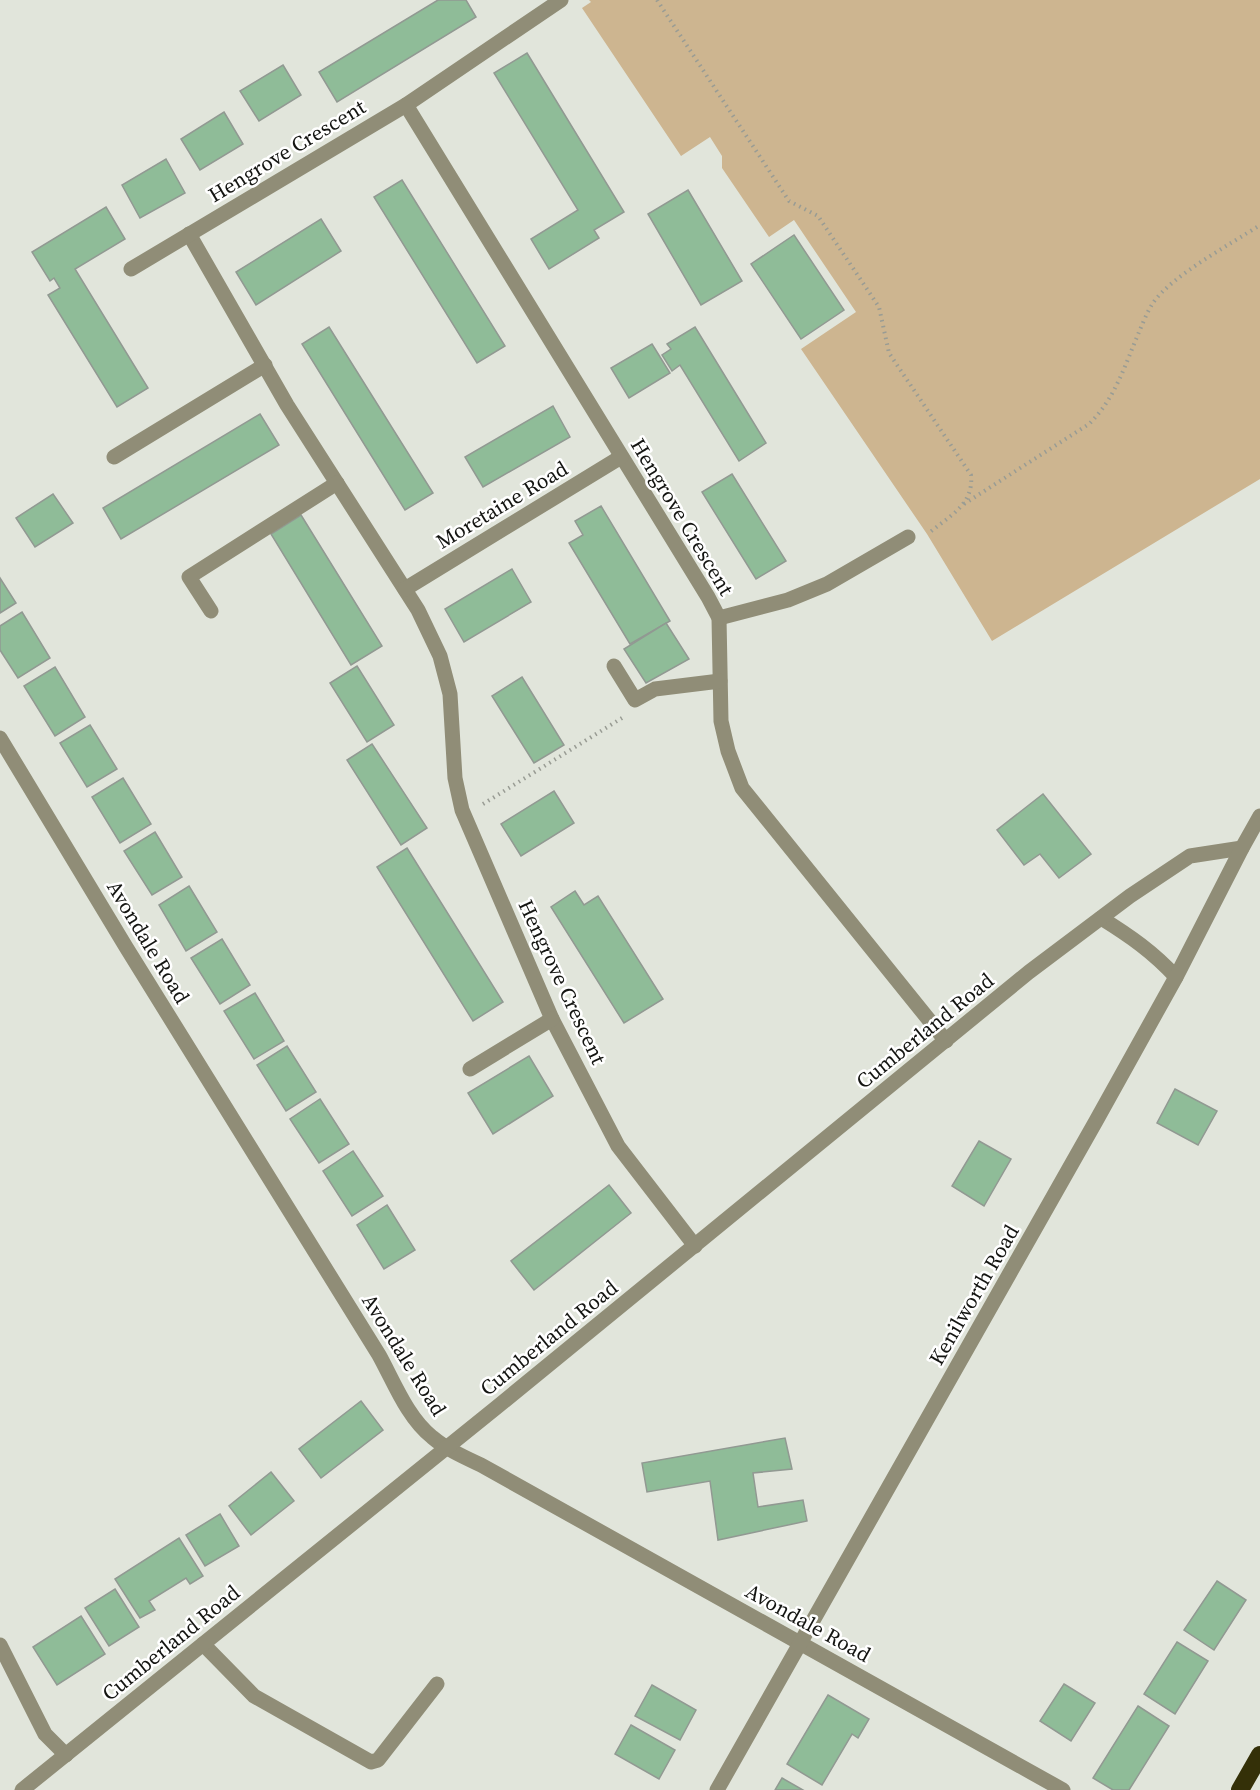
<svg xmlns="http://www.w3.org/2000/svg" width="1260" height="1790" font-family="'Source Serif 4',serif">
<rect width="100%" height="100%" fill="#e1e5db"/>
<polygon fill="#cdb590" points="589,0 1260,0 1260,479 992,641 927,534 801,349 856,312 794,220 769,237 722,168 722,156 710,137 681,156 582,8 591,2"/>
<g fill="#8fbc98" stroke="#919992" stroke-width="1.5">
<polygon points="438,0 466,0 476,17 337,102 319,72"/>
<polygon points="527,53 624,212 594,230 599,238 549,269 531,239 578,210 494,73"/>
<polygon points="283,65 301,95 259,121 240,91"/>
<polygon points="224,112 243,144 200,170 181,139"/>
<polygon points="166,159 185,193 140,218 122,185"/>
<polygon points="402,180 505,346 477,363 374,197"/>
<polygon points="688,190 742,281 701,305 648,214"/>
<polygon points="106,207 125,239 75,269 148,388 117,407 48,295 60,288 54,278 50,281 32,252"/>
<polygon points="321,219 341,251 256,305 236,272"/>
<polygon points="794,235 844,310 801,339 751,264"/>
<polygon points="329,327 433,493 405,510 302,344"/>
<polygon points="695,327 766,443 739,461 680,365 672,371 662,355 671,349 667,344"/>
<polygon points="652,344 670,373 629,398 611,368"/>
<polygon points="553,406 570,437 483,487 465,457"/>
<polygon points="260,414 279,445 121,539 103,508"/>
<polygon points="732,474 786,561 756,579 702,492"/>
<polygon points="53,494 73,523 35,547 16,518"/>
<polygon points="601,506 670,621 630,644 569,543 583,535 575,521"/>
<polygon points="301,515 382,646 351,665 271,534"/>
<polygon points="512,569 531,602 464,642 445,609"/>
<polygon points="0,578 16,603 0,613"/>
<polygon points="22,612 50,658 18,678 0,650 0,626"/>
<polygon points="666,623 689,659 646,683 624,649"/>
<polygon points="357,666 394,725 367,742 330,683"/>
<polygon points="55,667 85,717 55,736 24,686"/>
<polygon points="522,677 564,745 534,763 492,696"/>
<polygon points="90,725 117,769 87,787 60,743"/>
<polygon points="372,744 427,828 401,845 347,760"/>
<polygon points="123,778 151,824 120,843 92,797"/>
<polygon points="554,791 574,823 521,856 501,824"/>
<polygon points="1043,794 1091,854 1059,878 1040,854 1024,865 997,830"/>
<polygon points="155,832 182,877 152,895 124,851"/>
<polygon points="407,848 503,1002 473,1021 377,867"/>
<polygon points="189,886 217,932 186,951 159,905"/>
<polygon points="575,891 584,905 598,896 663,999 624,1023 551,907"/>
<polygon points="222,939 250,985 220,1004 191,958"/>
<polygon points="255,993 284,1041 254,1059 224,1011"/>
<polygon points="287,1046 316,1092 286,1111 257,1065"/>
<polygon points="529,1056 553,1096 493,1134 468,1093"/>
<polygon points="1175,1089 1217,1111 1198,1145 1157,1123"/>
<polygon points="320,1099 349,1144 319,1163 290,1119"/>
<polygon points="979,1141 1011,1159 984,1206 952,1186"/>
<polygon points="353,1151 383,1196 352,1216 323,1171"/>
<polygon points="609,1185 631,1213 534,1290 511,1261"/>
<polygon points="387,1205 415,1250 384,1269 357,1225"/>
<polygon points="361,1401 383,1430 321,1478 299,1449"/>
<polygon points="785,1438 792,1469 753,1473 758,1507 803,1500 807,1521 718,1540 710,1481 647,1492 642,1463"/>
<polygon points="271,1472 294,1501 251,1535 229,1506"/>
<polygon points="220,1514 239,1546 205,1566 186,1535"/>
<polygon points="179,1538 203,1576 190,1584 186,1578 149,1601 155,1610 140,1618 115,1579"/>
<polygon points="1217,1581 1246,1600 1214,1650 1184,1630"/>
<polygon points="115,1589 139,1627 109,1646 85,1608"/>
<polygon points="81,1616 105,1654 57,1685 33,1647"/>
<polygon points="1177,1642 1208,1661 1175,1714 1144,1694"/>
<polygon points="1064,1684 1095,1703 1071,1741 1040,1721"/>
<polygon points="652,1685 696,1710 680,1740 635,1716"/>
<polygon points="828,1695 869,1719 858,1738 852,1734 822,1785 787,1764"/>
<polygon points="1138,1706 1169,1726 1129,1790 1113,1790 1093,1778"/>
<polygon points="631,1725 675,1750 659,1779 615,1754"/>
<polygon points="782,1778 803,1790 775,1790"/>
</g>
<g fill="none" stroke-linecap="round" stroke-linejoin="round">
<g stroke="#999c94" stroke-width="4" stroke-dasharray="1.5 4.5" stroke-linecap="butt">
<path d="M657 0 789 201 818 216 879 307 889 353 971 475C974 505 949 516 929 533"/>
<path d="M964 504 1089 424C1115 399 1125 365 1139 332 1143 323 1147 312 1153 303 1171 276 1231 244 1260 225"/>
<polyline points="483,804 622,718"/>
</g>
<g stroke="#908d77" stroke-width="15">
<polyline points="406,105 708,597 719,618 721,721 728,751 742,788 946,1041"/>
<polyline points="189,234 287,405 418,610 440,656 450,694 455,778 462,810 552,1019 618,1146 695,1246"/>
<polyline points="131,269 406,105 561,0"/>
<polyline points="114,457 265,365"/>
<polyline points="405,589 621,457"/>
<polyline points="211,611 189,577 337,483"/>
<polyline points="719,618 788,600 827,584 908,537"/>
<polyline points="614,666 635,700 655,689 720,681"/>
<path d="M0 738 126 947 379 1355C394 1382 407 1417 432 1437 446 1449 464 1457 481 1465L1063 1790"/>
<path d="M1101 918C1130 936 1153 952 1176 977"/>
<polyline points="470,1069 552,1019"/>
<polyline points="203,1644 254,1696 371,1762 378,1760 437,1684"/>
<polyline points="0,1645 45,1734 66,1755"/>
<polyline points="22,1790 497,1407 1029,972 1130,896 1190,856 1242,848"/>
<polyline points="717,1790 1096,1121 1176,977 1242,848 1260,816"/>
</g>
<polyline stroke="#343008" stroke-width="18" points="1240,1790 1260,1755"/>
</g>
<g text-anchor="middle" stroke-width="5" stroke-linejoin="round" paint-order="stroke">
<g font-size="21" fill="#131411" stroke="#fff">
<text transform="translate(287 151) rotate(-31)" y="7">Hengrove Crescent</text>
<text transform="translate(502 505) rotate(-31)" y="7">Moretaine Road</text>
<text transform="translate(682 517) rotate(59)" y="7">Hengrove Crescent</text>
<text transform="translate(148 942) rotate(59)" y="7">Avondale Road</text>
<text transform="translate(562 982) rotate(65)" y="7">Hengrove Crescent</text>
<text transform="translate(925 1031) rotate(-39)" y="7">Cumberland Road</text>
<text transform="translate(974 1295) rotate(-60)" y="7">Kenilworth Road</text>
<text transform="translate(549 1338) rotate(-39)" y="7">Cumberland Road</text>
<text transform="translate(404 1355) rotate(58)" y="7">Avondale Road</text>
<text transform="translate(808 1623) rotate(29)" y="7">Avondale Road</text>
<text transform="translate(171 1643) rotate(-39)" y="7">Cumberland Road</text>
</g>
</g>
</svg>
